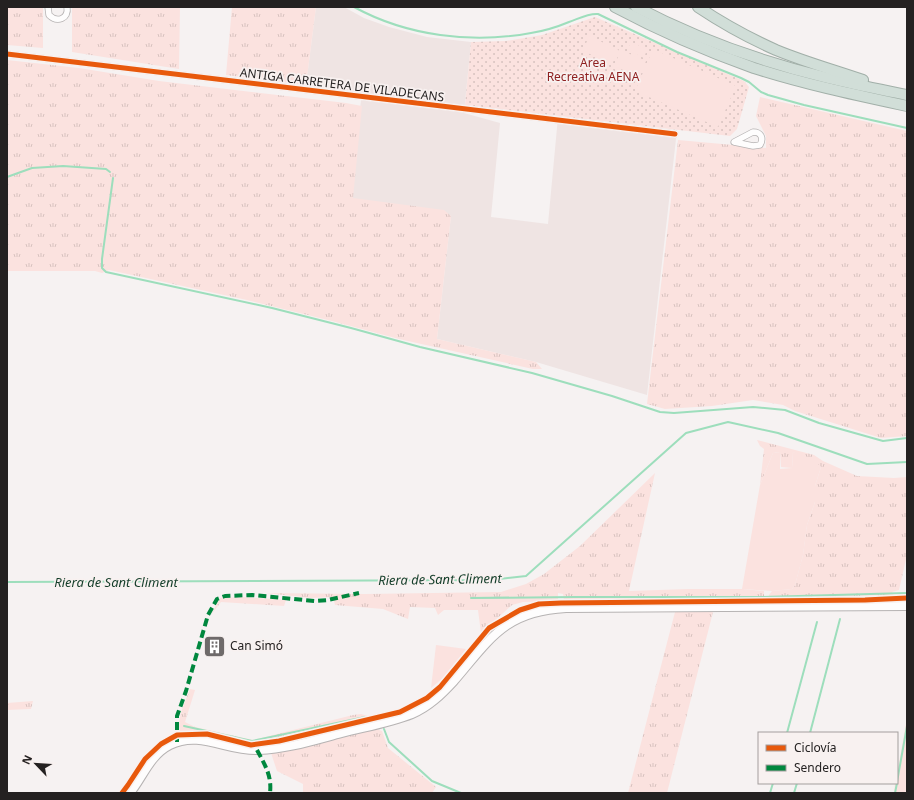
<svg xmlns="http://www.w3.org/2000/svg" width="914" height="800" font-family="'Noto Sans',sans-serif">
<defs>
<pattern id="grass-tufts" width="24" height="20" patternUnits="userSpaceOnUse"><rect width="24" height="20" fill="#fbe2df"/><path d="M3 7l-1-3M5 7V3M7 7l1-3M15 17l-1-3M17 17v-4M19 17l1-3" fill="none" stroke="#d7c2bf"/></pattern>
<pattern id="park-dots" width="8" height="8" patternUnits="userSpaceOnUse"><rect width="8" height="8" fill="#fbe2df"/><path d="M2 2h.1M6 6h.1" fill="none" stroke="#d7c2bf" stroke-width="1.8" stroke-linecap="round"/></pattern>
</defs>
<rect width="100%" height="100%" fill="#f6f2f2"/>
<polygon fill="#efe4e3" points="316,7 344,7 364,18 389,27 427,37 471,42 464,113 500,123 491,217 548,224 558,117 677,130 647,395 536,362 437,339 451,216 349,203 362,92 306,85"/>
<g fill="url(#grass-tufts)">
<polygon points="7,7 43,7 43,48 7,45"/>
<polygon points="72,7 180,7 179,69 72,52"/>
<polygon points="232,7 316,7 306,85 226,75"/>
<polygon points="7,60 79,68 159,81 346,103 362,106 353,198 444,210 451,216 437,339 536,362 542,369 533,369 399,339 332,321 247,300 109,270 102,273 95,271 7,271"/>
<polygon points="760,97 907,131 907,436 881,438 795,411 783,405 753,400 712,406 665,409 647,404 678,140 766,148 766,136 756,116"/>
<polygon points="757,440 814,455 823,461 857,476 894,478 907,477 907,555 899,590 892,592 894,595 769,598 769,595 772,591 792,589 795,585 803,555 807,525 815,502 815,486 821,467 793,452 792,468 781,467 780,452 773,453 760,485 764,449 760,446"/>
<polygon points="655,473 629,591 688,589 742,589 764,591 764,599 564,600 563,594 558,593 558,601 523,602 512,605 481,633 478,610 444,610 438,615 435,608 410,607 408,619 383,609 335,605 333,597 310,598 266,593 365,594 501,592 526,584 544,574 580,546"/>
<polygon points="242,597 286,600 284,606 221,602 211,615 220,598"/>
<polygon points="675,612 713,612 667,793 628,793"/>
<path d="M190 689 195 690 185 722 195 727 253 740 353 715 361 714 372 717 276 740 257 742H250L201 731H180C177 716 185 703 190 689Z"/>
<polygon points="33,701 31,709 7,710 7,703"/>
<polygon points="376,729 382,731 388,748 436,787 432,793 303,793 303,784 277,771 271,753"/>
</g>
<polygon fill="url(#park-dots)" points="595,17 744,81 749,87 737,129 730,136 465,105 471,42 506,41 542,35"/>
<g fill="#fbe2df">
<polygon points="589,36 619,50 612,64 583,51"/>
<polygon points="631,42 647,49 644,58 627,50"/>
<polygon points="653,49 736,86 718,127 635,91"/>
<polygon points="621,50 646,61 639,77 614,66"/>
<polygon points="780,452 780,469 792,468 793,452 813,459 821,467 815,486 815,502 807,525 803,555 795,585 792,589 772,591 742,589 760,485 773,453"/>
<polygon points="436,645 466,649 443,678 431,688"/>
<polygon points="907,718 907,793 894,793 895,783 897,783 897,774"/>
</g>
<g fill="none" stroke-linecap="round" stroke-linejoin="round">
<g stroke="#9ddebc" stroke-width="2">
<path d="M354 7C407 36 472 44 531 33 544 31 557 27 569 22 578 19 588 13 598 14L677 52 741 78 749 82 761 92 768 95 804 105 907 128"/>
<polyline points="7,177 32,168 63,166 106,169 110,172"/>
<polyline points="113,178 102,259 102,268 106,272 272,308 351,328 420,347 532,373 612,396 660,412 674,413 753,407 785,410 819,423 883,441 907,438"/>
<polyline points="7,582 491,580 526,576 686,433 728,422 778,433 867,464 907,462"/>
<polyline points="471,598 575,597 758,597 907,593"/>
<polyline points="184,726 252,741 365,717"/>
<polyline points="384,729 389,742 432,781 461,793"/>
<polyline points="787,733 817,622"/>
<polyline points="810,733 840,619"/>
<polyline points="897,782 907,726"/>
<polyline points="770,793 773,783"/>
<polyline points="794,793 797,783"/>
<polyline points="895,793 897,783"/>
</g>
<defs>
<g id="street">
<path d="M48 7 49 15C57 23 69 19 67 7"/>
<polyline points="7,54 675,134"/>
<path d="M753 132C761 132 764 138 760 145L753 146 734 142Z"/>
</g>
<path id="secondary" d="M130 793C143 777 150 755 170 745 200 730 228 752 259 750 287 749 315 740 342 733 365 727 389 723 412 714 429 707 442 694 454 681 490 639 505 611 566 608L907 606"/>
<g id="highway">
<path d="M615 7C660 31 706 51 754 68 804 84 856 95 907 106"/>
<path d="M636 7C695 38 759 61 824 77 851 84 879 89 907 95"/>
<path d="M698 7C722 23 749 38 776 50 805 62 834 70 863 80"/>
</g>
</defs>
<use href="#street" stroke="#b6b3b3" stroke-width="7"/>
<use href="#secondary" stroke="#b6b3b3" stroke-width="10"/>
<use href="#highway" stroke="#a1afa8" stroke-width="12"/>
<use href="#street" stroke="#fefdfd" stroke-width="5.5"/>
<use href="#secondary" stroke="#fefdfd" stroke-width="8"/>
<use href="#highway" stroke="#d1ded8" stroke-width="10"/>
<g stroke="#00873e" stroke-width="4" stroke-dasharray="8 4" stroke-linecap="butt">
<polyline points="177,742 177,716 186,691 208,615 217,599 225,596 252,595 315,601 328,600 341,597 359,593"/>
<path d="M257 750C265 765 272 776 270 793"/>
</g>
<defs>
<g id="cycleway">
<polyline points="7,54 675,134"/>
<polyline points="122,793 128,785 145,759 161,744 177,735 207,734 251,745 279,741 400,712 427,698 440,687 489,628 520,610 539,604 561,603 865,600 907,598"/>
</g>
</defs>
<use href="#cycleway" stroke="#f8f1f0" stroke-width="8"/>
<use href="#cycleway" stroke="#e8590c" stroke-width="5"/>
</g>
<defs>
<symbol id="building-square" viewBox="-11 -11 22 22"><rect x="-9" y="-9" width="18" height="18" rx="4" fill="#6e6a6a" stroke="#f8f1f0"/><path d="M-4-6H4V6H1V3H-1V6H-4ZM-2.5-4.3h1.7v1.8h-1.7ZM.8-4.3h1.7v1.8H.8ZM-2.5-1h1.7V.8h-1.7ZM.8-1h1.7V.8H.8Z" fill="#fff"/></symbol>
</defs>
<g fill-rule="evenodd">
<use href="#building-square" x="202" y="634" width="25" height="25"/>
</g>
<g text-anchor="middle" stroke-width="3.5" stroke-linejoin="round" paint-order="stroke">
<g font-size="12" fill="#8f2121" stroke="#f8f1f0">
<text x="593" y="67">Area<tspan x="593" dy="14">Recreativa AENA</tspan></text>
</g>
<g font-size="12" fill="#242121" stroke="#f8f1f0">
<text transform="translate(342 85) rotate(7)" y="4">ANTIGA CARRETERA DE VILADECANS</text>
</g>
<g font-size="12" fill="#242121" stroke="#f8f1f0" text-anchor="start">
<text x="230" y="650">Can Simó</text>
</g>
<g font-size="13" font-style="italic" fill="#133d29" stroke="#f8f1f0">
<text transform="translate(440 579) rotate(-1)" y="5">Riera de Sant Climent</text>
<text x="116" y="587">Riera de Sant Climent</text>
</g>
</g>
<rect width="914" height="800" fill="none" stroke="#242121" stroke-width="16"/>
<rect x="758" y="732" width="140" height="52" fill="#f8f1f0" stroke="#a39e9d"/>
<rect x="766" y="745" width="20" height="6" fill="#e8590c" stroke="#a39e9d"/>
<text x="794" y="752" font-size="12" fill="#242121">Ciclovía</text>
<rect x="766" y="765" width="20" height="6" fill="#00873e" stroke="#a39e9d"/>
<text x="794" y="772" font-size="12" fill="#242121">Sendero</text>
<g transform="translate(36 764) rotate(295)" stroke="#f8f1f0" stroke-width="3" paint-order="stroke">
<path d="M0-3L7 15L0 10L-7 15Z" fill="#242121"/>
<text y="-6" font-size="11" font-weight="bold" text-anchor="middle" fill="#242121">N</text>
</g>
</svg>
